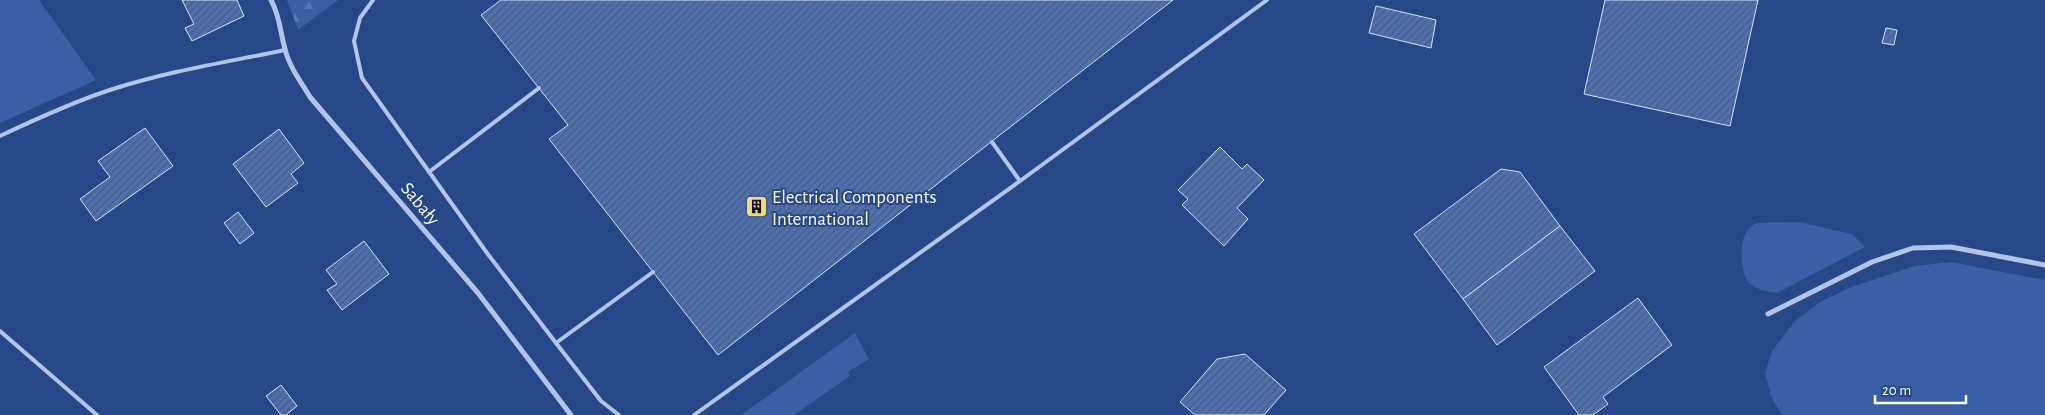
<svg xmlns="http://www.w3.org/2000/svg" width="2045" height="415" font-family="'Alegreya Sans',sans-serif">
<defs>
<pattern id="forest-firs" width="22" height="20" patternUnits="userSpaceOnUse" patternTransform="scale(1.25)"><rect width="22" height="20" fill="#3a5fa5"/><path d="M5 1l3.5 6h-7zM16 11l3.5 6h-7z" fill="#5877b2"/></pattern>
<pattern id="building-hatch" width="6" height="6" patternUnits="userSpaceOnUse" patternTransform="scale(1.25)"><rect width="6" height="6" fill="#4e70b0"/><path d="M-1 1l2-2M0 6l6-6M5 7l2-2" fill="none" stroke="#4d5c79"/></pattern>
</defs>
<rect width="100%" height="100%" fill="#264788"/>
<g fill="#3a5fa5">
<polygon points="0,0 39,0 96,80 0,123"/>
<path d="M1799 222 1852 234 1865 247 1777 293C1768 292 1758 290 1750 284 1740 276 1739 241 1747 231 1749 228 1753 225 1756 223Z"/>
<polygon points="1951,262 2045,280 2045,415 1782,415 1771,396 1765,373 1772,351 1795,321 1820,302 1849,288 1915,266"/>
<polygon points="855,333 869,359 848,372 850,376 794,415 741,415"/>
</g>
<polygon fill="url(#forest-firs)" points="287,0 338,0 298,30"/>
<g fill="url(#building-hatch)" stroke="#d6e2f7">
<polygon points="182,0 237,0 244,16 192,41 185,28 194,24"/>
<polygon points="501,0 1173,0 718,355 549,139 568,125 481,15"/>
<polygon points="1605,0 1758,0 1730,126 1584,94"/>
<polygon points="1376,6 1436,20 1431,48 1369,33"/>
<polygon points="1886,28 1897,30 1894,45 1882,43"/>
<polygon points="145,128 173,166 96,221 80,199 110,177 98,161"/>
<polygon points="279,129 304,163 291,174 298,183 266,207 233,164"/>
<polygon points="1220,147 1242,169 1247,164 1264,180 1237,208 1248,219 1224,246 1182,205 1188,199 1178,190"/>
<polygon points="1501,169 1520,172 1560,226 1463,299 1414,234"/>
<polygon points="238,212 254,233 240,244 224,223"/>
<polygon points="1560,226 1595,271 1497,345 1463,299"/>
<polygon points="364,241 389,274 342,310 327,290 337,284 326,270"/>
<polygon points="1638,298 1672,345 1603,397 1608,404 1593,415 1579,415 1544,367"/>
<polygon points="1245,354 1286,390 1264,415 1195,415 1180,402 1217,359"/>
<polygon points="281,385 297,406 286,415 281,415 266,396"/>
</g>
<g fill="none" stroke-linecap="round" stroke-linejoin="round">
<g stroke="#b2c5e9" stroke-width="4">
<polyline points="373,0 360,18 354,41 362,78 487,253 556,343 601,401 619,415"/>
<path d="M0 136C36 119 75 101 113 89 169 71 227 62 285 50"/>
<polyline points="992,142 1020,181"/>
<polyline points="429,172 539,88"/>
<polyline points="0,331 97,415"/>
<polyline points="556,343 653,272"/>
<polyline points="694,415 1020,181 1267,0"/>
</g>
<g stroke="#b2c5e9" stroke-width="5">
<path d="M271 0C280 16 280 32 285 49 289 66 301 82 310 97L478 293 571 415"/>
<polyline points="1768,314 1872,262 1913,248 1951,247 2045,265"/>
</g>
</g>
<defs>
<symbol id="building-square" viewBox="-11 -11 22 22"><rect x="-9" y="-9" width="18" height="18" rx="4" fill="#f2db77" stroke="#264788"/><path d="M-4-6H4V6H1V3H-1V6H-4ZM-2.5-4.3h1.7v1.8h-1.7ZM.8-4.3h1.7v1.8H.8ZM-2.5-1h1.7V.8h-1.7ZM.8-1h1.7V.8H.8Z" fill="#111"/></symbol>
</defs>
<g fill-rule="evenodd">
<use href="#building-square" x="744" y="194" width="25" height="25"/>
</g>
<g text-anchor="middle" stroke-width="4" stroke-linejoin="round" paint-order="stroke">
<g font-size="19" fill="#fff" stroke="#264788" text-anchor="start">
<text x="772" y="203">Electrical Components<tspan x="772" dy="22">International</tspan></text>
</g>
<g font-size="19" fill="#fff" stroke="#264788">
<text transform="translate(421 203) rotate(50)" y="7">Sabały</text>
</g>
</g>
<path d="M1875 395v8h91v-8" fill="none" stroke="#ffffff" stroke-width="2.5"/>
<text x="1882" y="395" font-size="15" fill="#ffffff" stroke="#264788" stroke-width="4" paint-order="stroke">20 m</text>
</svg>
